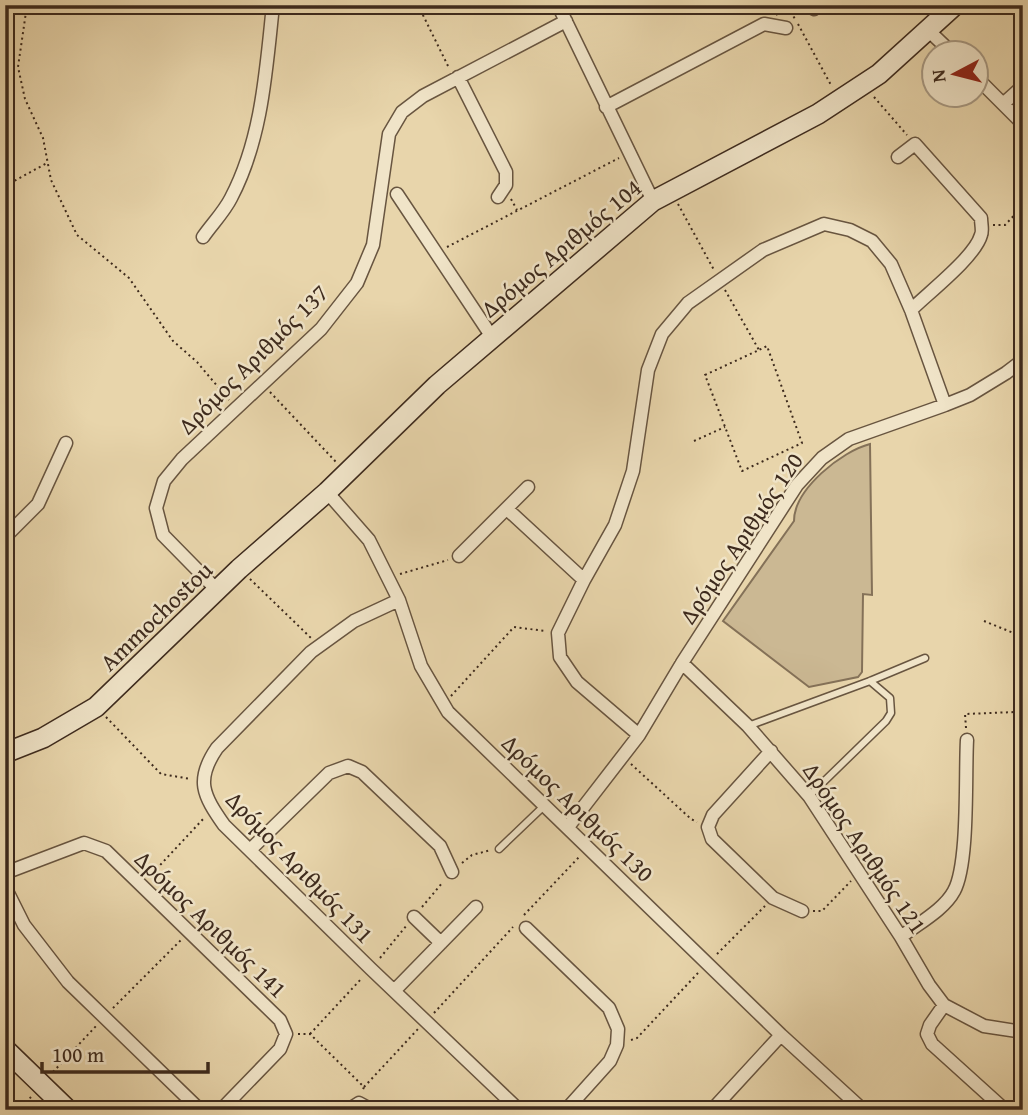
<svg xmlns="http://www.w3.org/2000/svg" width="1028" height="1115" font-family="'Gentium Book Plus',serif">
	<style>
		.green { fill: #cbb893; stroke: #847158; stroke-width: 2 }
		.lines { fill: none; stroke-linecap: round; stroke-linejoin: round }
		.lane-casing { stroke: #685540; stroke-width: 9 }
		.street-casing { stroke: #685540; stroke-width: 15 }
		.secondary-casing { stroke: #3d2a1d; stroke-width: 22 }
		.path { stroke: #3d2a1d; stroke-width: 2; stroke-dasharray: 2 3.5; stroke-linecap: butt }
		.lane { stroke: #f0e4c8; stroke-width: 6 }
		.street { stroke: #f0e4c8; stroke-width: 12 }
		.secondary { stroke: #f0e4c8; stroke-width: 19 }
		.labels { text-anchor: middle; dominant-baseline: central; stroke-width: 5; stroke-linejoin: round; paint-order: stroke }
		.street-label { font-size: 24px; fill: #3d2a1d; stroke: #f0e4c8 }
	</style>
	<rect width="100%" height="100%" fill="#e8d5ab"/>
	<filter id="stains"><feTurbulence type="fractalNoise" baseFrequency=".00286" numOctaves="4"/><feColorMatrix values="0 0 0 0 .2 0 0 0 0 .09 0 0 0 0 .02 0 0 0 .5 -.17"/></filter>
	<radialGradient id="worn" r=".72"><stop offset=".6" stop-color="#630" stop-opacity="0"/><stop offset="1" stop-color="#630" stop-opacity=".3"/></radialGradient>
	<path class="green" d="M870 444 872 595 863 594 862 672 858 677 809 687 723 621 794 521C794 489 842 451 870 444Z"/>
	<g class="lines">
		<defs>
			<path id="lane" d="M748 726 870 681 925 658
				M809 796 886 721 891 713 890 698 870 681
				M499 849 545 805"/>
			<path id="street" d="M558 5 653 201
				M814 9 815 5
				M929 31 951 52
				M458 77 506 172V185L498 197
				M976 77 1023 124
				M1003 104 1023 86
				M606 107 764 24 786 28
				M898 157 915 144 981 218C981 224 983 231 981 235 975 257 928 293 911 310
				M397 194 492 337
				M203 237C212 224 224 212 231 198 262 139 266 71 273 5
				M327 492 369 540 399 600 421 666 448 712 781 1035 863 1110
				M507 509 584 580
				M5 537 38 504 66 443
				M459 556 528 487
				M218 591 163 535 156 508 164 481 182 459 321 329 357 283 373 245 389 134 402 112 423 96 566 21
				M399 600 354 621 311 652 217 748C195 780 203 795 224 825L371 969 519 1110
				M682 663 748 726 809 796 901 937 929 985 944 1005 984 1026 1023 1032
				M639 735 577 682 560 657 558 633 584 580 615 525 633 471 648 370 662 334 688 303 763 250 824 224 850 230 872 241 891 264 911 310 945 405
				M771 751 713 815 708 827 712 839 773 898 802 911
				M568 827 639 735 682 663 797 485 822 458 849 439 945 405 970 395 1006 373 1023 360
				M250 850 329 773 348 766 362 772 440 846 452 872
				M5 873 84 843 106 851 280 1020 286 1034 280 1049 221 1110
				M5 887 24 925 68 982 200 1110
				M414 917 441 943
				M526 928 609 1008 618 1029 617 1045 610 1061 566 1110
				M901 937C917 924 944 910 954 891 969 864 965 775 967 740
				M394 991 476 907
				M944 1005 930 1025 927 1034 932 1044 1005 1110
				M348 1110 359 1103 372 1110
				M712 1110 781 1035"/>
			<path id="secondary" d="M5 753 43 738 96 707 239 569 327 492 437 385 653 201 818 114 879 74 955 5
				M5 1049 68 1110"/>
		</defs>
		<use href="#lane" class="lane-casing"/>
		<use href="#street" class="street-casing"/>
		<use href="#secondary" class="secondary-casing"/>
		<path class="path" d="M27 5 18 67 25 99 43 138 51 180 77 235 129 278 173 341 197 362 229 400
			M418 5 449 68
			M788 7 795 19
			M776 15 790 5
			M798 24 832 87
			M874 97 907 135
			M5 186 47 163
			M511 199 517 210
			M678 204 714 270
			M993 225H1005L1023 206
			M447 247 619 158
			M725 290 759 350 705 375 742 471 802 443 767 346 759 350
			M270 392 336 462
			M694 441 725 427
			M400 574 448 560
			M250 579 311 638
			M984 621 1016 634 1023 640
			M451 696 514 627 545 631
			M106 717 161 774 191 779
			M966 728 965 714 1016 712 1023 701
			M631 764 691 819 697 822
			M462 863 472 855 491 850
			M149 877 205 817
			M422 907 443 882
			M813 911H822L851 881
			M524 915 580 856
			M717 954 765 906
			M380 958 407 925
			M113 1008 181 940
			M434 1013 513 927
			M298 1034H310L364 1087 362 1092
			M310 1034 362 978
			M631 1040 637 1038 698 973
			M53 1072 97 1025
			M364 1087 418 1029
			M18 1110 31 1097"/>
		<use href="#lane" class="lane"/>
		<use href="#street" class="street"/>
		<use href="#secondary" class="secondary"/>
	</g>
	<g class="labels">
		<g class="street-label">
			<text transform="translate(561 248) rotate(-40)">Δρόμος Αριθμός 104</text>
			<text transform="translate(253 359) rotate(-45)">Δρόμος Αριθμός 137</text>
			<text transform="translate(741 538) rotate(-56)">Δρόμος Αριθμός 120</text>
			<text transform="translate(156 616) rotate(-44)">Ammochostou</text>
			<text transform="translate(578 808) rotate(44)">Δρόμος Αριθμός 130</text>
			<text transform="translate(865 848) rotate(56)">Δρόμος Αριθμός 121</text>
			<text transform="translate(300 867) rotate(46)">Δρόμος Αριθμός 131</text>
			<text transform="translate(211 924) rotate(44)">Δρόμος Αριθμός 141</text>
		</g>
	</g>
	<rect width="1028" height="1115" fill="none" stroke="#e8d5ab" stroke-width="28"/>
	<rect x="7" y="7" width="1014" height="1101" fill="none" stroke="#3d2a1d" stroke-width="3.5"/>
	<rect x="14" y="14" width="1000" height="1087" fill="none" stroke="#3d2a1d" stroke-width="2"/>
	<g transform="translate(955 74) rotate(263)"><circle r="33" fill="#f0e4c8" stroke="#a89a84" stroke-width="2"/>
	<path d="M0-5L12 26L0 18L-12 26Z" fill="#8f2418"/>
	<text y="-10" font-size="19" font-weight="bold" text-anchor="middle" fill="#3d2a1d">N</text>
	</g>
	<path d="M42 1062v10h166v-10" fill="none" stroke="#3d2a1d" stroke-width="3.5"/>
	<text x="52" y="1062" font-size="21" fill="#3d2a1d" stroke="#f0e4c8" stroke-width="5" paint-order="stroke">100 m</text>
	<rect width="100%" height="100%" filter="url(#stains)"/>
	<rect width="100%" height="100%" fill="url(#worn)"/>
</svg>
